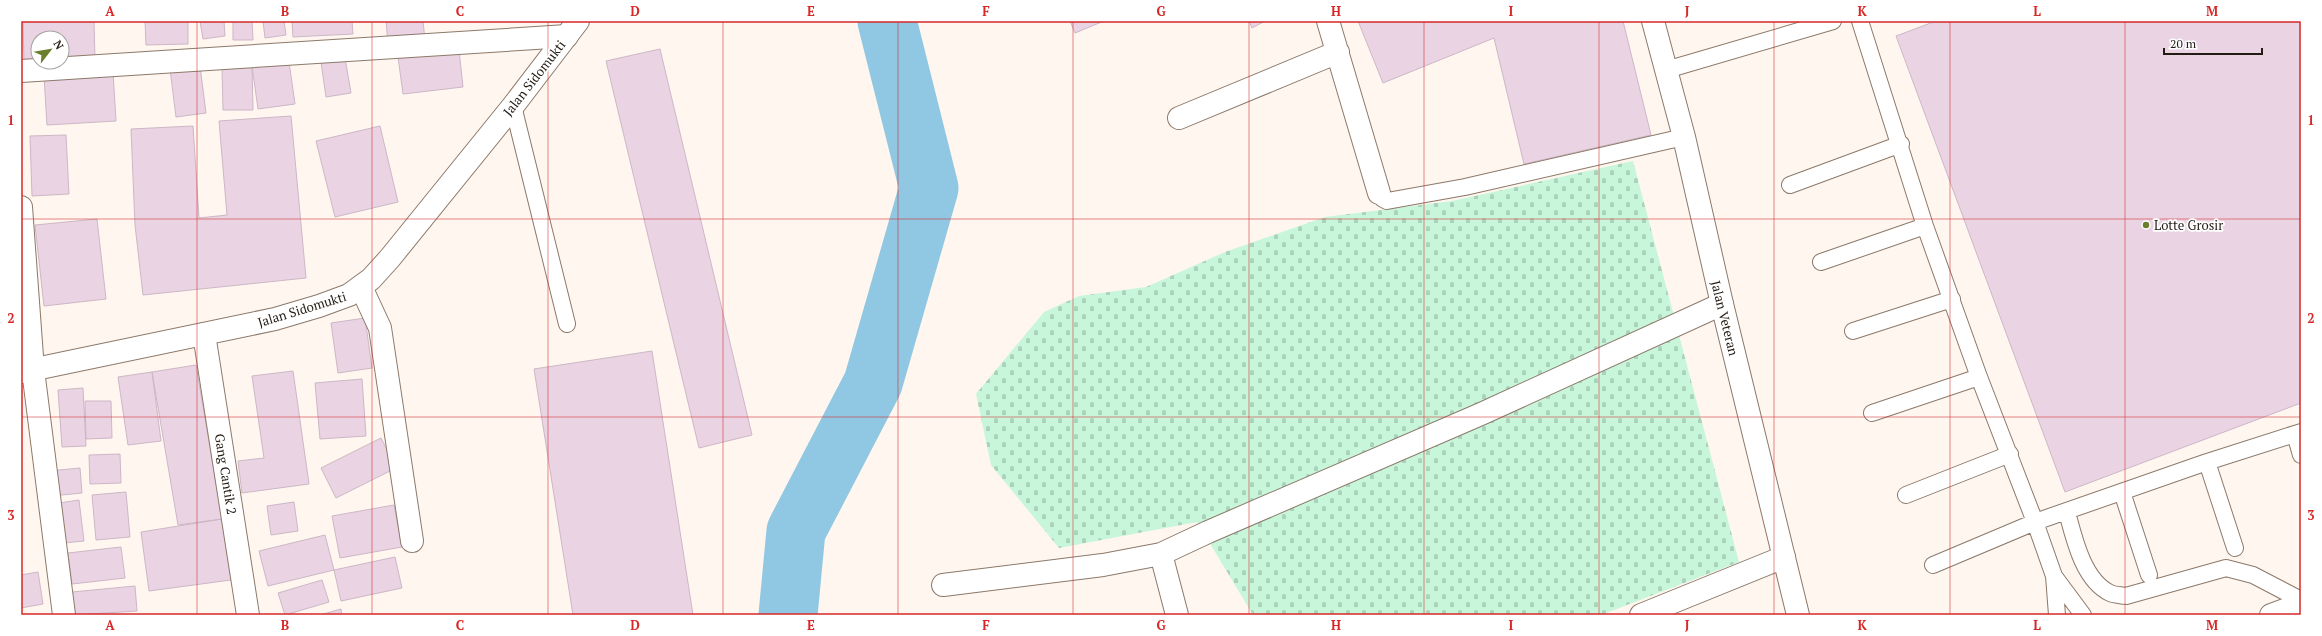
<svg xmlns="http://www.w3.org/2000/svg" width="2322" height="636" font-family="'PT Serif',serif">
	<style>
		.cemetery { fill: url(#cemetery-stones) }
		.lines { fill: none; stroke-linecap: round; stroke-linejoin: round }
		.river { stroke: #90c7e2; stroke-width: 59 }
		.building { fill: #ead3e3; stroke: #cdb7c6 }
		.lane-casing { stroke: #8c796a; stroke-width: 18 }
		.street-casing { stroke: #8c796a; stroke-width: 24 }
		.secondary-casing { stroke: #8c796a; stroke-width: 24 }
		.primary-casing { stroke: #8c796a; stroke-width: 24 }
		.lane { stroke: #fff; stroke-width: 16 }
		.street { stroke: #fff; stroke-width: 22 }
		.secondary { stroke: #fff; stroke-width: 22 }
		.primary { stroke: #fff; stroke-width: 22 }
		.grid { fill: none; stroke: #d62828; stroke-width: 1; stroke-opacity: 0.55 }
		.poi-dot { fill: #6a7e2e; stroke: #fff; stroke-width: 1.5 }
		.labels { text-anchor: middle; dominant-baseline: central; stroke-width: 3.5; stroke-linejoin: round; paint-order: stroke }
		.street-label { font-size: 13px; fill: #231c15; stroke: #fff }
		.poi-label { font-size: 13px; fill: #231c15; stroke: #fff; text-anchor: start }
		.neatline { fill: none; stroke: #d62828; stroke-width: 1.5 }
		.grid-label { font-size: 13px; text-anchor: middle; font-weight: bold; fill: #d62828 }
	</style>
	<defs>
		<pattern id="cemetery-stones" width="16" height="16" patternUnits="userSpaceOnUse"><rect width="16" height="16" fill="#c7f6db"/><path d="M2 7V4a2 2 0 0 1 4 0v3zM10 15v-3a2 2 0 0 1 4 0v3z" fill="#abd2bb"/></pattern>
	</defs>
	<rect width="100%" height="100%" fill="#fef6ef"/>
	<path class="cemetery" d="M1633 161 1739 562 1601 615H1253L1197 522 1059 548 991 465 976 394 1044 312 1079 296 1146 287 1225 252 1325 217 1452 201Z"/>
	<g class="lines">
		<path class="river" d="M788 615 796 531 873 383 929 188 887 21"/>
	</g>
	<path class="building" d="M23 21H94L95 60 62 61V38H38V61L24 62Z
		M145 21H188V44L146 45Z
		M200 21H224L225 36 203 39Z
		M233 21H252L253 40H233Z
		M263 21H284L286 35 265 38Z
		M292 21H352L353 34 293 37Z
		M386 21H423L425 40 388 43Z
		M1070 21H1104L1075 33Z
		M1249 21H1265L1252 28Z
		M1358 21H1623L1651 135 1524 164 1494 38 1383 83Z
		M1936 21H2301V403L2065 492 1896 36Z
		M660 49 752 435 699 448 606 61Z
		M459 50 463 87 403 94 398 57Z
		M345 58 351 93 326 97 321 62Z
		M289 62 295 104 258 109 252 66Z
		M200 66 206 113 176 117 170 69Z
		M222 66H252L253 110H223Z
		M113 72 116 121 47 125 44 76Z
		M291 116 306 278 143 295 135 225 131 129 193 126 199 218 227 215 219 121Z
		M380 126 398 202 335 217 316 141Z
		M66 135 69 194 32 196 30 136Z
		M97 219 106 299 44 306 35 225Z
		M365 318 372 368 338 373 331 323Z
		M652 351 693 615H573L534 369Z
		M196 365 222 519 178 525 152 372Z
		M293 371 309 484 242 493 238 461 264 458 252 376Z
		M152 372 161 441 128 445 118 377Z
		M362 379 366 436 320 439 315 383Z
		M83 388 86 446 62 447 58 390Z
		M85 401H111L112 438 86 439Z
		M381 438 396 468 336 498 321 468Z
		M120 454 121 483 90 484 89 455Z
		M80 468 82 493 52 496 49 471Z
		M126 492 130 537 96 540 92 495Z
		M79 500 84 541 64 543 59 503Z
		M294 502 298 531 271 535 267 506Z
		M394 505 402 547 340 558 332 516Z
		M222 519 231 580 149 591 141 532Z
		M325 535 334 570 268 586 259 551Z
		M121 547 125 578 72 584 68 553Z
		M395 557 402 588 341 601 334 570Z
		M38 572 43 604 21 608V575Z
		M322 580 329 602 285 615 278 593Z
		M135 586 137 611 74 615 72 592Z
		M341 609 342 615H320Z"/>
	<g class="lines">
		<defs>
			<path id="lane" d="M1860 21 1925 226 1979 377 2035 522 1933 565
				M1666 70 1833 21
				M513 106 567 324
				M1790 185 1901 144
				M1379 193 1383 199 1387 201 1465 187 1684 137
				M1821 262 1925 226
				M1853 331 1952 299
				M1872 413 1979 377
				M2295 434 2301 455
				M2207 462 2235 548
				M2122 492 2149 575
				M1906 495 2010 454
				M2067 512C2074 538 2083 580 2110 593 2114 595 2121 595 2126 596L2226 568 2253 575 2301 600
				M2054 576 2083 615
				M2057 615 2054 576 2035 522 2207 462 2301 432"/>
			<path id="street" d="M1328 21 1379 193
				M21 71 567 36
				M1179 118 1338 52
				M21 207 33 370 64 615
				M361 287 380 328 412 541
				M204 334 248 615
				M1161 554 1177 615
				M943 585 1103 565 1161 554 1208 532 1481 414 1722 304
				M1641 615 1784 557"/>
			<path id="secondary" d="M1653 21 1684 137 1722 304 1798 615
				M21 372 275 319 319 306 349 295 371 279 390 258 513 106 578 21"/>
			<path id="primary" d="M2271 615 2301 604"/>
		</defs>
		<use href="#lane" class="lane-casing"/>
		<use href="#street" class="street-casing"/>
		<use href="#secondary" class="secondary-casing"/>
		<use href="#primary" class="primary-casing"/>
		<use href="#lane" class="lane"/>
		<use href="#street" class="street"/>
		<use href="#secondary" class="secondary"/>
		<use href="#primary" class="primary"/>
	</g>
	<path class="grid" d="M197 21V615M372 21V615M548 21V615M723 21V615M898 21V615M1073 21V615M1249 21V615M1424 21V615M1599 21V615M1774 21V615M1950 21V615M2125 21V615M21 219H2301M21 417H2301"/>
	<circle class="poi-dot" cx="2146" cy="225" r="4"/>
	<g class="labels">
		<g class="street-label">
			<text transform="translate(534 78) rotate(-52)">Jalan Sidomukti</text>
			<text transform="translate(302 309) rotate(-17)">Jalan Sidomukti</text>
			<text transform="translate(1725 318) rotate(76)">Jalan Veteran</text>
			<text transform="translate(226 474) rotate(81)">Gang Cantik 2</text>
		</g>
		<g class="poi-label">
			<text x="2154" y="225">Lotte Grosir</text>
		</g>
	</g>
	<rect width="2322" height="636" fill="none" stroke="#ffffff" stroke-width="44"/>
	<g transform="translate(50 50) rotate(59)"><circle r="19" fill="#ffffff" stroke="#a7a4a1"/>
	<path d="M0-3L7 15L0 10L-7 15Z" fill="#6a7e2e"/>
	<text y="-6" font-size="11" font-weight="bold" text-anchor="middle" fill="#231c15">N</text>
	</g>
	<path d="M2164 48v6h98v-6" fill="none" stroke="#231c15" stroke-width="2"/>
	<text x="2170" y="48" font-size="12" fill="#231c15" stroke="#ffffff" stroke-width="3" paint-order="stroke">20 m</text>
	<rect x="22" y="22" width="2278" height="592" class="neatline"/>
	<g class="grid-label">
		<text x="110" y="16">A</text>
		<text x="285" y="16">B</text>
		<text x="460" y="16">C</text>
		<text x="635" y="16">D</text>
		<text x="811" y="16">E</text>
		<text x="986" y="16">F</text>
		<text x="1161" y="16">G</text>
		<text x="1336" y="16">H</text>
		<text x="1511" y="16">I</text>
		<text x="1687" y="16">J</text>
		<text x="1862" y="16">K</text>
		<text x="2037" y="16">L</text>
		<text x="2212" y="16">M</text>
		<text x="11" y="125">1</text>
		<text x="2311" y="125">1</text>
		<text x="11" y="323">2</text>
		<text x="2311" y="323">2</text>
		<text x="11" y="520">3</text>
		<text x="2311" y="520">3</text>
		<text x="110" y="630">A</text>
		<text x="285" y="630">B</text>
		<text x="460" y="630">C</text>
		<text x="635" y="630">D</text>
		<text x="811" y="630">E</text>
		<text x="986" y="630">F</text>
		<text x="1161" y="630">G</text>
		<text x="1336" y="630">H</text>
		<text x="1511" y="630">I</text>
		<text x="1687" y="630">J</text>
		<text x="1862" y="630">K</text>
		<text x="2037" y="630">L</text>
		<text x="2212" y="630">M</text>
	</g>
</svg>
